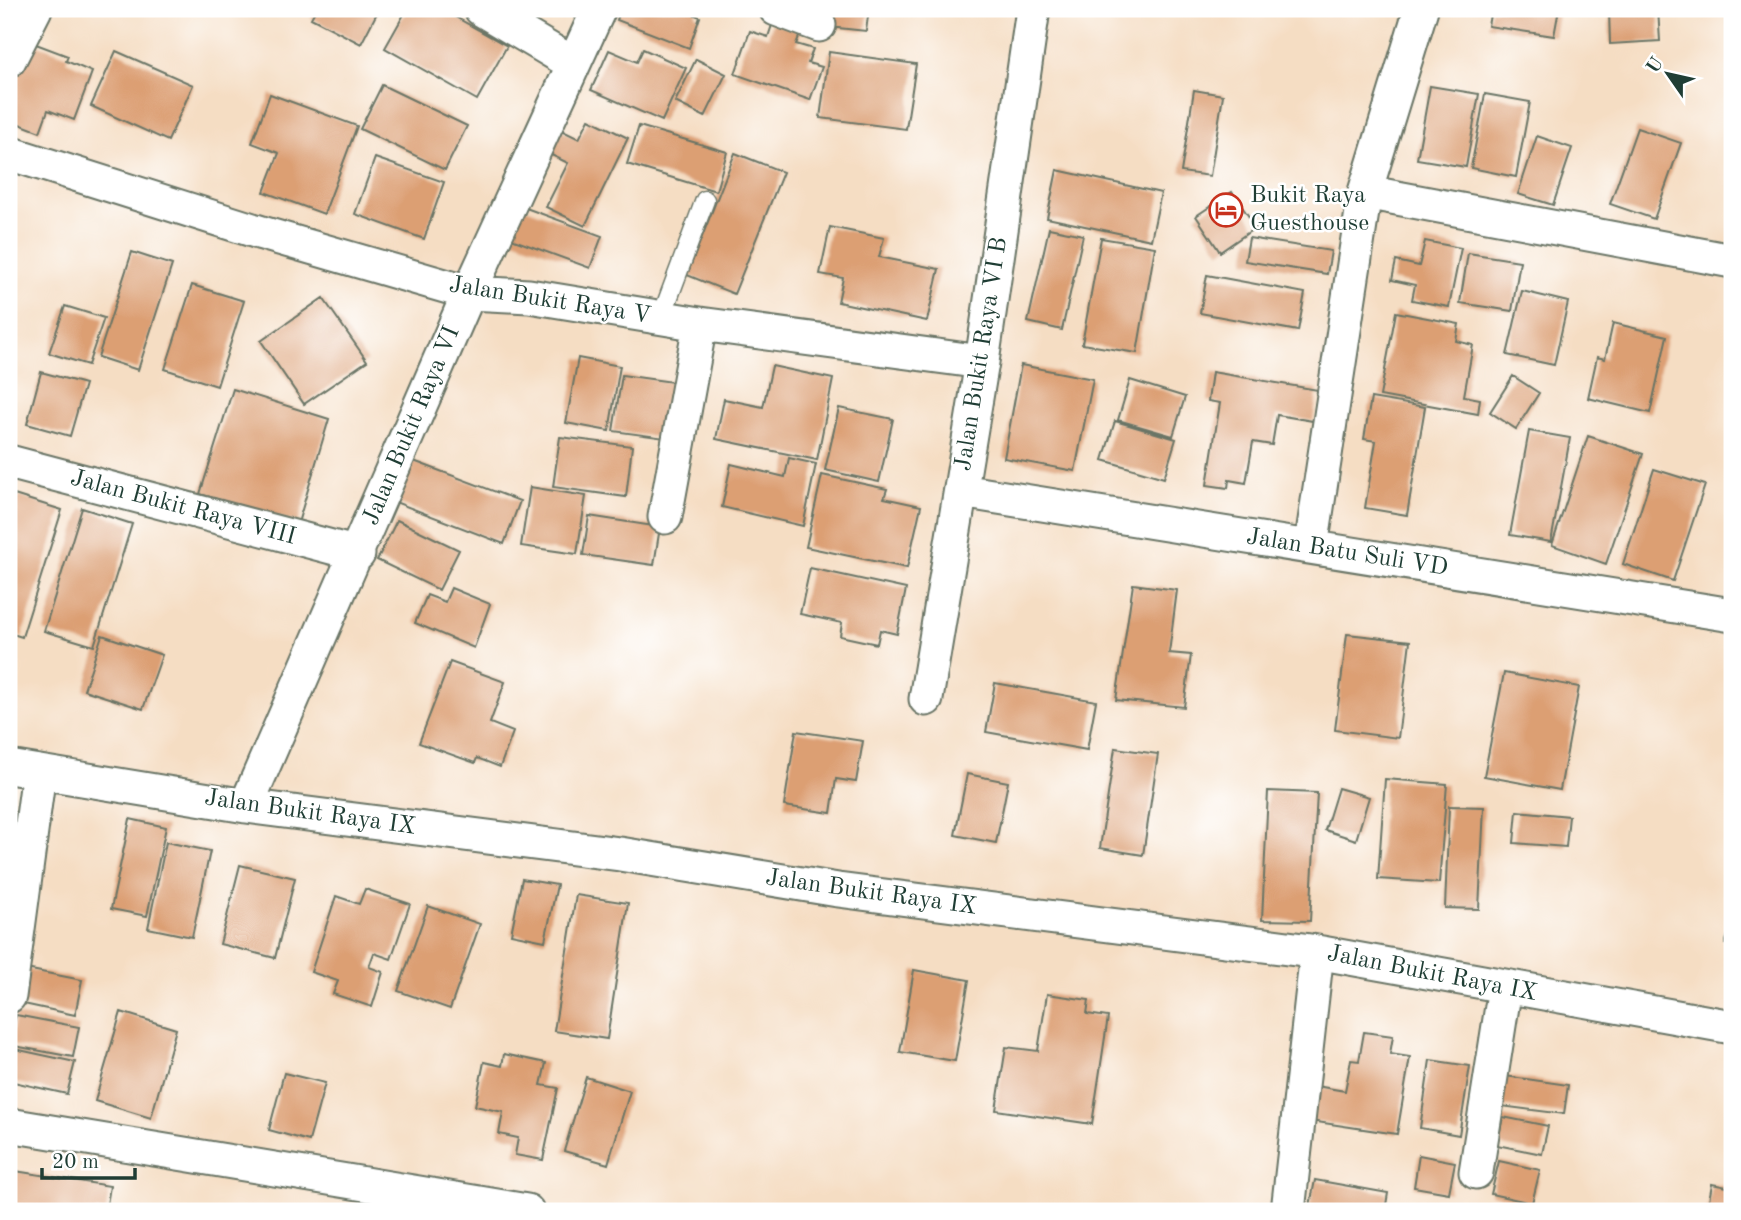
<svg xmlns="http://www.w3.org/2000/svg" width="1741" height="1220" font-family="'Old Standard TT',serif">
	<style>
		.building { fill: #dc9f73 }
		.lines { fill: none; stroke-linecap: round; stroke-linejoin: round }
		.lane-casing { stroke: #6a7566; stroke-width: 21 }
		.street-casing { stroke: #6a7566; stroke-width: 37 }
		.lane { stroke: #fff; stroke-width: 18 }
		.street { stroke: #fff; stroke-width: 33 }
		.labels { text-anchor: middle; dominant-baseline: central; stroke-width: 5; stroke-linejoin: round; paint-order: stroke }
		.poi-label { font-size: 24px; fill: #1f3d34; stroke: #fff; text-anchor: start }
		.street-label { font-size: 24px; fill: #1f3d34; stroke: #fff }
	</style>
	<rect width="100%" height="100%" fill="#fff"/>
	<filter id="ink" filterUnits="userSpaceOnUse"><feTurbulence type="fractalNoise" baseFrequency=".0143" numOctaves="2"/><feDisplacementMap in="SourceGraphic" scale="14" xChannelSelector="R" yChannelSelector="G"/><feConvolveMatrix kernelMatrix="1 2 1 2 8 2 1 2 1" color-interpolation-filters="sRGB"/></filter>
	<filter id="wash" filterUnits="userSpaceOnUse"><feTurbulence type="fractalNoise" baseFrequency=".00686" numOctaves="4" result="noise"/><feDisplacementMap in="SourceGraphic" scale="28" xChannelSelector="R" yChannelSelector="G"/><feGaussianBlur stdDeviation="1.57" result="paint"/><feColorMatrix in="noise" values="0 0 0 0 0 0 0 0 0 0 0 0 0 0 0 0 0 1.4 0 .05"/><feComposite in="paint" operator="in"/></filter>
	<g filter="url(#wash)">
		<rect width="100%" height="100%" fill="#f5ddc3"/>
		<g id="blocks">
			<path class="building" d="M316 9H379L361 44 311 18Z
				M407 9H441L507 46 477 100 385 48Z
				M621 9H697L695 15 700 17 689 48 617 20Z
				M832 9H869L866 31 829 27Z
				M1491 9H1559L1554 36 1488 26Z
				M1609 9H1658L1660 41 1610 44Z
				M773 22 801 32 796 44 813 49 808 63 822 67 810 100 735 74 750 31 768 37Z
				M28 41 68 56 66 61 92 72 74 120 48 110 40 132 9 120V92Z
				M643 49 686 68 662 121 591 90 609 50 637 62Z
				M116 51 193 85 168 141 91 106Z
				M829 52 916 64 906 129 820 118Z
				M696 59 726 74 705 117 675 102Z
				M382 85 467 126 445 170 360 129Z
				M1430 86 1479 94 1466 167 1417 159Z
				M1194 90 1223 95 1210 176 1181 172Z
				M270 94 357 126 324 214 264 192 279 153 252 143Z
				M1485 94 1530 102 1516 177 1471 168Z
				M589 119 628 138 585 226 546 207 568 163 539 149 551 125 579 139Z
				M639 126 727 152 716 191 627 164Z
				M1637 128 1681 143 1654 219 1610 204Z
				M1537 136 1572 148 1553 205 1518 194Z
				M735 153 783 172 734 294 687 275Z
				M375 158 444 182 424 239 355 214Z
				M1057 170 1161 193 1151 240 1047 218Z
				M1232 192 1256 227 1220 252 1196 216Z
				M515 204 602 236 590 268 503 236Z
				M830 227 884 238 879 257 939 269 927 321 838 302 843 278 820 274Z
				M1049 228 1083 235 1062 330 1028 322Z
				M1101 238 1155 247 1137 353 1082 344Z
				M1249 238 1331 251 1327 274 1245 261Z
				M1425 241 1461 248 1449 307 1412 300 1415 285 1392 280 1396 261 1419 266Z
				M132 252 172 265 138 370 98 357Z
				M1468 253 1520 261 1512 311 1460 303Z
				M1207 275 1305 293 1298 331 1200 313Z
				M192 285 244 301 217 386 165 369Z
				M1522 291 1568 302 1554 365 1507 355Z
				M323 298 367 361 304 404 261 341Z
				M65 306 104 318 88 365 49 353Z
				M1396 312 1459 324 1456 341 1473 345 1464 396 1480 399 1478 414 1380 396Z
				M1613 323 1667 336 1650 413 1588 398 1597 357 1605 359Z
				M578 358 620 366 609 431 566 423Z
				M1021 365 1093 379 1075 471 1004 458Z
				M772 366 833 379 817 460 716 439 724 399 763 407Z
				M41 372 85 384 70 436 27 424Z
				M1212 372 1318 390 1313 421 1277 415 1272 445 1253 442 1246 483 1229 480 1228 488 1207 485 1220 403 1208 401Z
				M622 375 673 382 665 438 613 431Z
				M1513 376 1539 393 1516 429 1490 412Z
				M1130 380 1185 397 1173 436 1118 420Z
				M233 389 329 419 298 523 200 494Z
				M1371 398 1425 407 1407 515 1365 508 1376 441 1364 439Z
				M839 408 893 419 879 482 825 470Z
				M1115 421 1176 439 1164 478 1103 460Z
				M1529 431 1570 438 1551 542 1510 535Z
				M1588 436 1643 454 1606 564 1552 545Z
				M560 437 632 446 626 497 553 487Z
				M789 458 816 464 803 526 722 507 731 464 785 477Z
				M411 460 520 501 504 544 395 502Z
				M1654 469 1705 485 1673 581 1623 564Z
				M822 475 887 489 884 498 921 506 907 568 806 547Z
				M530 487 586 496 577 554 521 546Z
				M11 494 62 510 22 637 9 633Z
				M82 508 132 524 94 646 44 631Z
				M589 516 660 527 654 565 583 555Z
				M397 520 459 550 439 590 377 560Z
				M810 568 906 589 897 634 880 630 877 644 840 636 842 623 800 614Z
				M1133 584 1177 590 1169 653 1191 655 1184 707 1116 700Z
				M451 588 490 604 474 648 415 623 427 595 445 602Z
				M1347 634 1410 641 1398 738 1335 730Z
				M102 635 162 655 143 709 84 690Z
				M450 662 505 682 490 723 513 732 500 767 477 758 475 763 419 743Z
				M1504 673 1579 687 1560 790 1484 776Z
				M995 683 1096 701 1087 750 986 732Z
				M796 731 863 741 856 782 836 779 831 813 784 806Z
				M1115 748 1158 754 1143 855 1100 848Z
				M967 774 1008 782 996 843 955 835Z
				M1385 779 1447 784 1439 883 1378 879Z
				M1338 788 1369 797 1356 840 1325 830Z
				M1268 791 1317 793 1310 921 1262 920Z
				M1449 806 1484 807 1479 909 1445 908Z
				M1517 811 1569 816 1566 847 1514 843Z
				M130 819 166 827 147 916 111 909Z
				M166 842 210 851 192 937 148 928Z
				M240 865 295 878 275 958 220 944Z
				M522 879 557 885 545 941 511 934Z
				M365 889 410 904 391 959 374 953 369 967 383 972 372 1007 333 994 338 981 311 972 336 896 359 904Z
				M576 895 628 903 607 1039 554 1031Z
				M428 906 480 924 450 1009 398 991Z
				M1732 923V947L1725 944Z
				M26 969 82 980 75 1015 19 1003Z
				M914 970 969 980 955 1061 900 1052Z
				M1047 994 1089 1000 1087 1014 1108 1017 1092 1124 996 1110 1006 1047 1038 1051Z
				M121 1012 176 1029 151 1118 95 1101Z
				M16 1015 79 1027 73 1057 9 1045Z
				M1364 1032 1393 1036 1390 1054 1410 1057 1397 1134 1310 1121 1316 1086 1345 1091 1351 1060 1359 1061Z
				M10 1048 75 1062 67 1094 9 1081Z
				M504 1054 546 1063 541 1085 558 1088 543 1160 515 1155 518 1138 499 1134 503 1112 475 1106 484 1062 502 1066Z
				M1430 1060 1470 1066 1459 1135 1420 1128Z
				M284 1073 325 1083 309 1141 269 1130Z
				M1505 1076 1568 1085 1564 1114 1501 1106Z
				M586 1077 630 1091 608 1164 564 1151Z
				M1503 1117 1548 1126 1542 1154 1497 1145Z
				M1419 1155 1455 1162 1449 1193 1414 1187Z
				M1499 1161 1540 1170 1532 1203 1491 1194Z
				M9 1170 110 1186 106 1211H9Z
				M1315 1180 1388 1193 1385 1211H1309Z
				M1712 1184 1732 1188V1211H1707Z"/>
		</g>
	</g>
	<g filter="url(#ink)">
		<use href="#blocks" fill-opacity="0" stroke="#6a7566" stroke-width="2"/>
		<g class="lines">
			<defs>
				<path id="lane" d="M661 318 705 200"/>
				<path id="street" d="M481 9 572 63
					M776 9 819 25
					M9 60 35 9
					M9 153 262 233 469 293 529 296 700 324 982 362
					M1365 192 1732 261
					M9 462 358 554
					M961 491 1732 615
					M665 517 700 324
					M1311 547 1365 192 1421 9
					M926 699 982 362 1033 9
					M9 767 246 806 620 854 838 890 1311 951 1732 1027
					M246 806 469 293 599 9
					M9 996 39 772
					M9 1125 527 1211
					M1476 1172 1505 987
					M1288 1211 1317 952"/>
			</defs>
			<use href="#lane" class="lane-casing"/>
			<use href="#street" class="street-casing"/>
			<use href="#lane" class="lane"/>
			<use href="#street" class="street"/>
		</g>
	</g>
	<defs>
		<symbol id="hotel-ring" viewBox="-11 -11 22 22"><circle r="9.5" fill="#fff" stroke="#c8321e" stroke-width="1.5"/><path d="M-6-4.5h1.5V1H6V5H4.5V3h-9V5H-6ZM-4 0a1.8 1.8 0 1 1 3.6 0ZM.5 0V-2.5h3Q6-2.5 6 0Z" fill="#c8321e"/></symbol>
	</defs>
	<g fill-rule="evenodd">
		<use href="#hotel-ring" x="1207" y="191" width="38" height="38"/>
	</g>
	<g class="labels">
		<g class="poi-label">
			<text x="1250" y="196">Bukit Raya<tspan x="1250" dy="28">Guesthouse</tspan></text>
		</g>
		<g class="street-label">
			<text transform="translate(550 301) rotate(9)">Jalan Bukit Raya V</text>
			<text transform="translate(982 354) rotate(-81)">Jalan Bukit Raya VI B</text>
			<text transform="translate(412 426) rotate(-67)">Jalan Bukit Raya VI</text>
			<text transform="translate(183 508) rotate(15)">Jalan Bukit Raya VIII</text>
			<text transform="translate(1347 553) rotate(9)">Jalan Batu Suli VD</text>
			<text transform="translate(310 813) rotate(8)">Jalan Bukit Raya IX</text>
			<text transform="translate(871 893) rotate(8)">Jalan Bukit Raya IX</text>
			<text transform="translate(1432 974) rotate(11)">Jalan Bukit Raya IX</text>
		</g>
	</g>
	<rect width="1741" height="1220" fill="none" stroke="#fff" stroke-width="35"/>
	<g transform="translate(1668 74) rotate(304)" stroke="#ffffff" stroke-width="5" paint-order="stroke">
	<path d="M0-5L12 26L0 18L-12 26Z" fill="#1f3d34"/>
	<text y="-10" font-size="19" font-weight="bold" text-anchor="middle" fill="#1f3d34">U</text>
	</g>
	<path d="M42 1168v10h93v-10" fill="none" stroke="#1f3d34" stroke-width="3.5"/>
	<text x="52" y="1168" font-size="21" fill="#1f3d34" stroke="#ffffff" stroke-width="5" paint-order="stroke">20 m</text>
</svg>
